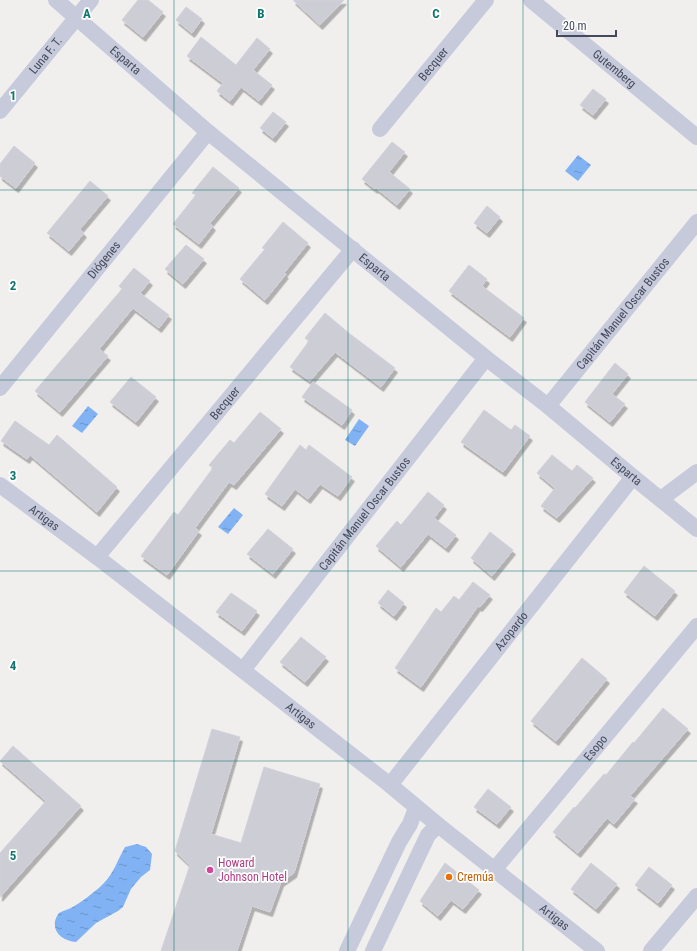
<svg xmlns="http://www.w3.org/2000/svg" width="697" height="951" font-family="'Roboto Condensed',sans-serif">
	<style>
		.water { fill: url(#water-ripples) }
		.building { fill: #cdcdd6; stroke: #d2d1da; filter: url(#shadow) }
		.lines { fill: none; stroke-linecap: round; stroke-linejoin: round }
		.street { stroke: #c6cada; stroke-width: 16 }
		.grid { fill: none; stroke: #0f766e; stroke-width: 1; stroke-opacity: 0.55 }
		.hotel-dot { fill: #d1479c; stroke: #fff; stroke-width: 1.5 }
		.food-dot { fill: #e8710a; stroke: #fff; stroke-width: 1.5 }
		.labels { text-anchor: middle; dominant-baseline: central; stroke-width: 3.5; stroke-linejoin: round; paint-order: stroke }
		.street-label { font-size: 12px; fill: #44495d; stroke: #fff }
		.hotel-label { font-size: 12px; fill: #b23c85; stroke: #fff; text-anchor: start }
		.food-label { font-size: 12px; fill: #c56008; stroke: #fff; text-anchor: start }
		.grid-label { font-size: 13px; text-anchor: middle; font-weight: bold; fill: #0f766e; stroke: #fff; stroke-width: 3.5; stroke-linejoin: round; paint-order: stroke }
	</style>
	<defs>
		<pattern id="water-ripples" width="26" height="14" patternUnits="userSpaceOnUse"><rect width="26" height="14" fill="#81b3f4"/><path d="M2 4q2-2 4 0t4 0M15 11q2-2 4 0t4 0" fill="none" stroke="#6b94c9"/></pattern>
		<filter id="shadow"><feDropShadow dx="2.5" dy="4.5" stdDeviation="0" flood-color="#0004"/></filter>
	</defs>
	<rect width="100%" height="100%" fill="#f1efee"/>
	<path class="water" d="M578 155 591 165 578 181 565 171Z
		M88 406 98 414 82 433 72 426Z
		M359 419 369 426 355 446 345 440Z
		M234 508 243 515 228 534 218 527Z
		M137 844 146 847 152 854 150 870 141 877 131 889 123 907 118 911 96 923 76 942C64 941 53 934 55 921 56 918 57 915 59 913 62 911 67 910 71 908 79 904 96 891 103 884 113 875 118 859 125 847Z"/>
	<path class="building" d="M138 0H148L163 12 143 37 122 20Z
		M293 0H344L320 25Z
		M186 7 202 19 192 33 176 20Z
		M201 37 236 65 257 38 270 49 253 70 272 85 259 101 241 87 230 101 217 91 223 83 187 56Z
		M593 89 606 99 593 115 580 105Z
		M273 112 286 122 273 138 260 128Z
		M392 142 405 152 389 172 410 189 397 205 376 188 375 189 362 179Z
		M14 146 35 163 16 188 0 176V164Z
		M213 167 239 188 210 223 213 226 199 244 173 224 196 195 192 193Z
		M90 181 108 196 80 229 84 233 69 251 47 233Z
		M487 206 500 217 487 233 474 223Z
		M283 222 308 243 284 273 286 274 265 300 240 279 265 249 262 248Z
		M186 245 204 259 183 284 165 269Z
		M469 265 487 279 482 286 524 318 510 337 449 291Z
		M134 268 150 281 140 293 169 315 159 328 133 308 99 349 108 356 60 412 35 391 122 289 119 286Z
		M325 313 350 334 395 368 381 387 335 352 310 381 290 367 309 341 305 338Z
		M615 363 628 374 612 394 625 404 610 422 585 402Z
		M131 377 156 397 136 422 110 402Z
		M313 382 352 410 342 425 302 397Z
		M484 410 511 430 515 425 530 436 503 472 461 442Z
		M260 412 281 429 234 485 229 482 195 528 199 531 167 575 141 556 174 512 178 515 213 468 209 465 230 440 234 443Z
		M15 421 49 445 57 435 117 487 97 512 30 455 27 459 1 441Z
		M300 445 306 450 309 445 352 477 338 496 320 484 308 499 295 489 282 506 265 494Z
		M552 455 572 471 577 465 593 478 557 518 541 506 555 488 537 473Z
		M428 492 444 505 434 518 456 535 446 548 428 534 401 567 376 546 397 521 401 525Z
		M268 529 293 549 273 574 247 554Z
		M490 532 513 550 492 576 471 558Z
		M644 566 675 591 655 616 624 592Z
		M473 582 490 595 480 607 478 606 421 687 395 668 436 608 441 612 454 596 459 600Z
		M388 590 404 603 394 616 378 603Z
		M231 593 257 611 242 631 216 612Z
		M301 637 326 657 305 682 280 662Z
		M582 658 607 679 556 741 531 721Z
		M663 708 688 729 630 796 635 799 614 824 607 818 578 853 553 832 574 807 575 808 604 774 606 775 633 742 634 743Z
		M212 729 240 737 211 834 241 843 264 767 320 784 294 873 281 882 270 912 252 906 237 951H161L190 865 175 851Z
		M13 746 81 806 0 897V853L46 801 0 761Z
		M488 789 511 807 497 824 474 807Z
		M445 863 479 890 463 909 451 900 438 916 420 901Z
		M591 863 617 884 596 909 571 889Z
		M649 867 672 885 658 903 635 885Z"/>
	<g class="lines">
		<g class="street">
			<path id="s1" d="M56 0 208 132 486 358 548 406 633 477 697 529"/>
			<path id="s2" d="M531 0 697 137"/>
			<path id="s3" d="M0 111 91 0"/>
			<path id="s4" d="M380 129 486 0"/>
			<path id="s5" d="M0 388 208 132"/>
			<path id="s6" d="M548 406 697 222"/>
			<path id="s7" d="M0 485 97 557 390 785 438 825 597 951"/>
			<path d="M661 499 697 472"/>
			<path id="s8" d="M97 557 353 249"/>
			<path id="s9" d="M243 670 486 358"/>
			<path id="s10" d="M390 785 633 477"/>
			<path id="s11" d="M494 870 697 626"/>
			<path d="M347 951 399 842 410 824 416 808"/>
			<path d="M373 951 428 835 438 825"/>
			<path d="M651 951 697 896"/>
		</g>
	</g>
	<path class="grid" d="M174 0V951M348 0V951M523 0V951M0 190H697M0 380H697M0 571H697M0 761H697"/>
	<circle class="hotel-dot" cx="210" cy="870" r="4"/>
	<circle class="food-dot" cx="449" cy="877" r="4"/>
	<g class="labels">
		<g class="street-label">
			<text stroke="none"><textPath href="#s3" startOffset="72">Luna F. T.</textPath></text>
			<text stroke="none"><textPath href="#s1" startOffset="92">Esparta</textPath></text>
			<text stroke="none"><textPath href="#s4" startOffset="84">Becquer</textPath></text>
			<text stroke="none"><textPath href="#s2" startOffset="108">Gutemberg</textPath></text>
			<text stroke="none"><textPath href="#s5" startOffset="165">Diógenes</textPath></text>
			<text stroke="none"><textPath href="#s1" startOffset="416">Esparta</textPath></text>
			<text stroke="none"><textPath href="#s6" startOffset="119">Capitán Manuel Oscar Bustos</textPath></text>
			<text stroke="none"><textPath href="#s8" startOffset="200">Becquer</textPath></text>
			<text stroke="none"><textPath href="#s1" startOffset="740">Esparta</textPath></text>
			<text stroke="none"><textPath href="#s9" startOffset="198">Capitán Manuel Oscar Bustos</textPath></text>
			<text stroke="none"><textPath href="#s7" startOffset="55">Artigas</textPath></text>
			<text stroke="none"><textPath href="#s10" startOffset="196">Azopardo</textPath></text>
			<text stroke="none"><textPath href="#s7" startOffset="379">Artigas</textPath></text>
			<text stroke="none"><textPath href="#s11" startOffset="159">Esopo</textPath></text>
			<text stroke="none"><textPath href="#s7" startOffset="703">Artigas</textPath></text>
		</g>
		<g class="hotel-label">
			<text x="218" y="863">Howard<tspan x="218" dy="14">Johnson Hotel</tspan></text>
		</g>
		<g class="food-label">
			<text x="457" y="877">Cremúa</text>
		</g>
	</g>
	<g class="grid-label">
		<text x="87" y="18">A</text>
		<text x="261" y="18">B</text>
		<text x="436" y="18">C</text>
		<text x="13" y="100">1</text>
		<text x="13" y="290">2</text>
		<text x="13" y="480">3</text>
		<text x="13" y="670">4</text>
		<text x="13" y="860">5</text>
	</g>
	<path d="M557 30v6h59v-6" fill="none" stroke="#44495d" stroke-width="2"/>
	<text x="563" y="30" font-size="12" fill="#44495d" stroke="#ffffff" stroke-width="3" paint-order="stroke">20 m</text>
</svg>
